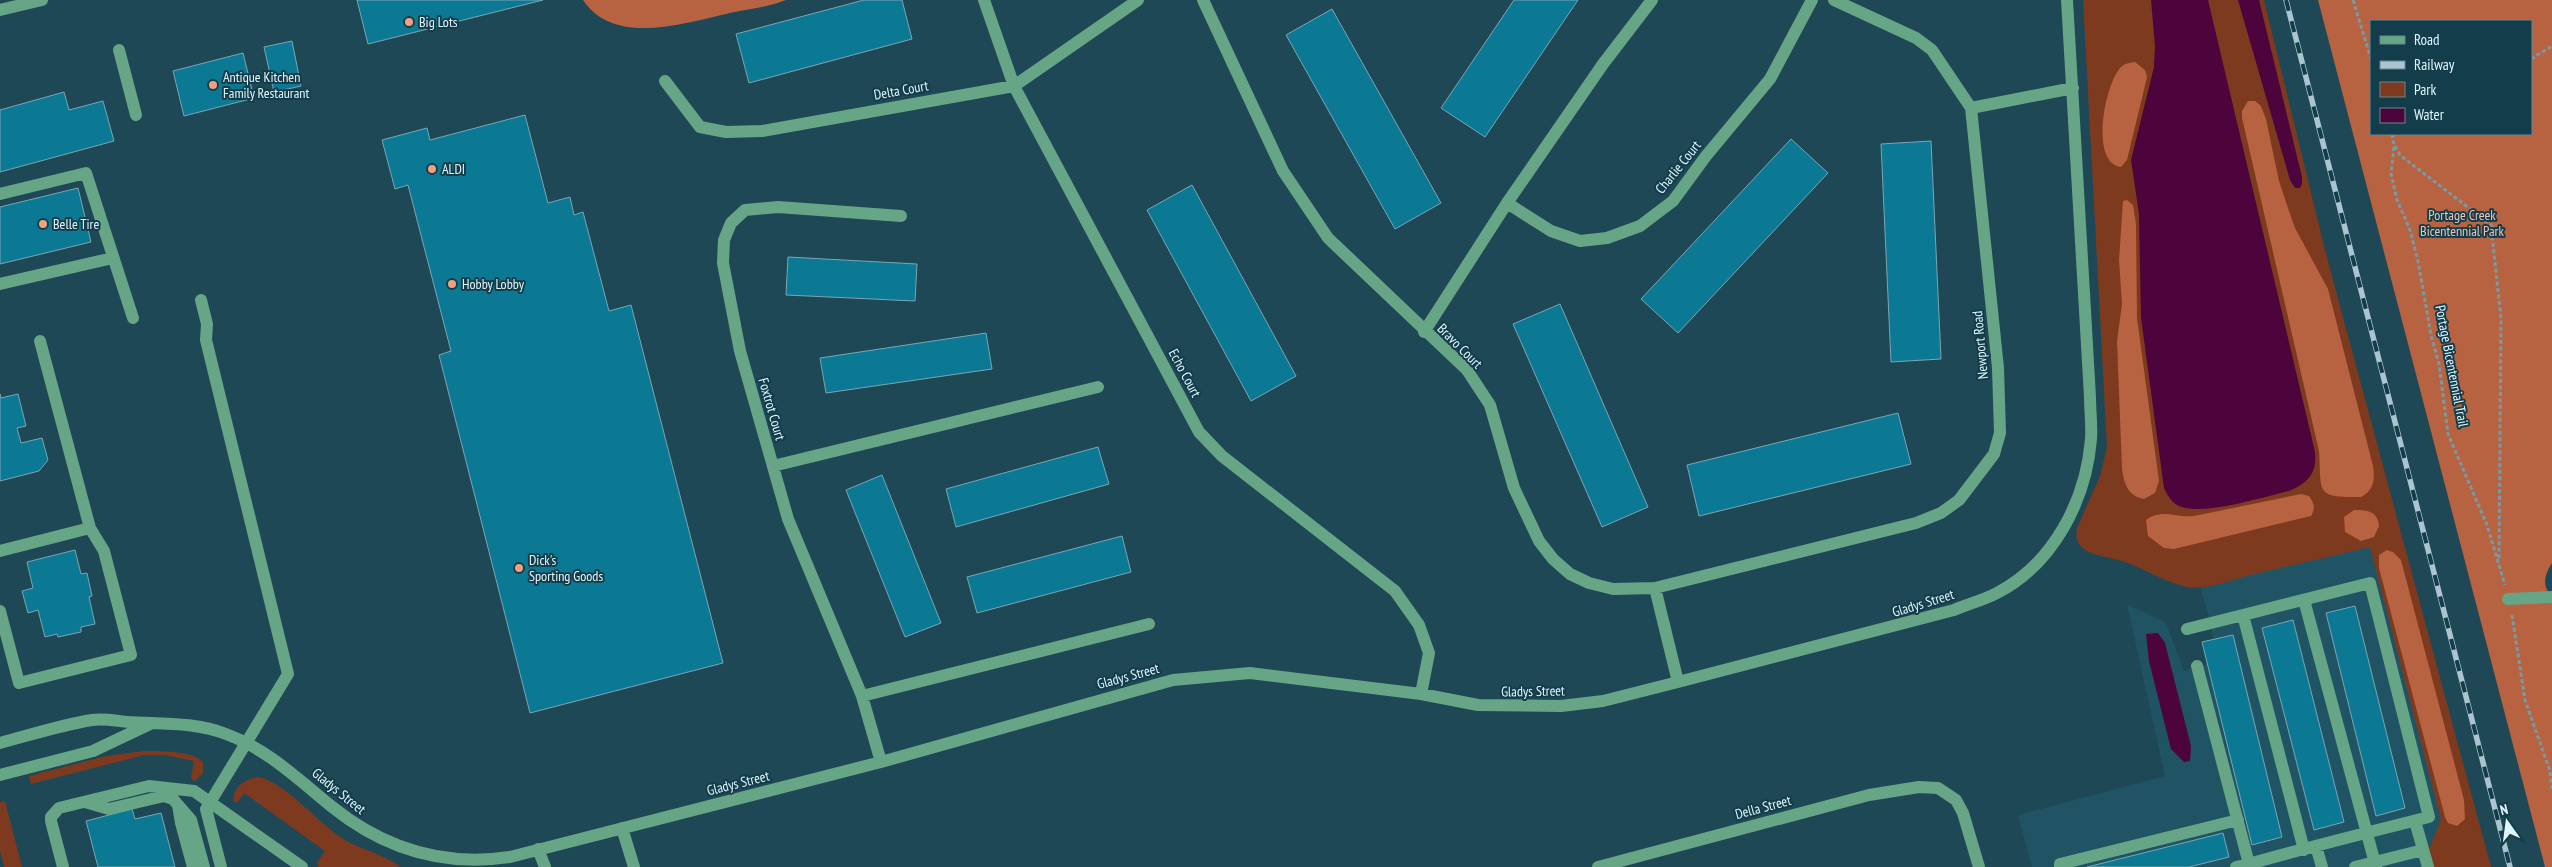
<svg xmlns="http://www.w3.org/2000/svg" width="2552" height="867" font-family="'PT Sans Narrow',sans-serif">
	<style>
		.built { fill: #205464 }
		.green { fill: #7d3a1f }
		.forest { fill: #b76241; fill-rule: evenodd }
		.water { fill: #4d033b }
		.building { fill: #0c7994; stroke: #7ba6b5 }
		.lines { fill: none; stroke-linecap: round; stroke-linejoin: round }
		.path { stroke: #799aa4; stroke-width: 3; stroke-dasharray: 4 2.5; stroke-linecap: butt }
		.minor { stroke: #66a585; stroke-width: 12 }
		.rail-casing { stroke: #aac5cf; stroke-width: 5.5 }
		.rail { stroke: #133d4a; stroke-width: 4; stroke-dasharray: 11; stroke-linecap: butt }
		.poi-dot { fill: #f2a081; stroke: #133d4a; stroke-width: 2 }
		.labels { text-anchor: middle; dominant-baseline: central; stroke-width: 4; stroke-linejoin: round; paint-order: stroke }
		.poi-label { font-size: 14px; fill: #e1f7ff; stroke: #133d4a; text-anchor: start }
		.street-label { font-size: 14px; fill: #e1f7ff; stroke: #133d4a }
		.park-label { font-size: 14px; fill: #f3c4b2; stroke: #133d4a }
	</style>
	<rect width="100%" height="100%" fill="#1e4855"/>
	<path class="built" d="M2369 536 2457 867H2032L2018 815 2165 776 2127 604 2166 623 2184 671 2207 664 2202 642 2214 639 2198 577Z"/>
	<path class="green" d="M2083 0H2264L2326 254 2491 867H2434L2429 849 2441 820 2370 547C2329 557 2288 566 2247 576 2229 581 2205 590 2187 587 2162 582 2141 565 2115 559 2098 555 2072 553 2077 528L2100 476 2107 447Z
		M143 751C158 751 192 750 203 762V773L194 782 191 777 194 761 164 755H145L31 784 29 776 106 756Z
		M258 777C286 782 318 824 345 840 360 849 388 856 400 867H318L317 863 325 851 244 793 238 802H234C231 787 246 779 258 777Z
		M5 801 22 867H4L0 851V802Z"/>
	<path class="forest" d="M583 0H786C769 7 748 9 730 13 685 23 614 47 583 0Z
		M2318 0H2552V563C2545 574 2541 586 2552 596V867H2545ZM2371 21H2531V134H2371Z
		M2135 62 2145 70 2147 77 2127 160 2121 167C2089 163 2105 83 2121 67 2125 63 2130 63 2135 62Z
		M2248 101H2255L2261 106 2266 119 2279 181 2288 208 2295 228 2328 289 2373 466C2375 480 2374 490 2361 497 2313 498 2322 491 2319 451L2242 118V111Z
		M2127 200 2133 205 2136 224 2137 318 2159 481 2155 493 2144 499C2128 496 2124 484 2122 469L2117 341 2122 304 2119 260 2123 201Z
		M2301 494 2309 496C2314 503 2316 508 2311 516L2174 549 2164 548 2148 536 2146 520C2162 508 2176 518 2194 516Z
		M2354 510C2367 510 2378 511 2379 526L2374 537 2361 541 2345 532 2344 517Z
		M2387 550 2393 552 2401 560 2464 800 2465 819 2457 826 2448 823 2445 817 2379 568V555Z"/>
	<path class="water" d="M2151 0H2208L2315 452C2317 473 2309 482 2289 491 2263 497 2206 515 2182 507 2172 504 2168 496 2164 488L2141 318 2139 214 2131 160 2154 67 2155 46Z
		M2238 0H2259L2302 177V184L2300 188H2295L2290 180Z
		M2158 633 2165 643 2191 746 2190 761 2184 762 2171 749 2149 661 2146 634Z"/>
	<path class="building" d="M357 0H543L368 44Z
		M864 0H902L912 39 749 83 736 34Z
		M1514 0H1578L1485 137 1441 108Z
		M1332 9 1441 203 1395 229 1286 35Z
		M292 41 301 86 274 92 264 47Z
		M243 53 254 98 184 116 173 71Z
		M64 92 69 110 103 101 114 141 0 172V110Z
		M525 115 548 203 570 197 574 215 583 212 609 311 631 305 723 663 530 713 439 355 451 351 408 185 395 189 382 140 427 128 430 140Z
		M1791 139 1828 173 1678 333 1641 299Z
		M1931 141 1941 359 1891 362 1881 144Z
		M1192 185 1296 376 1251 401 1147 210Z
		M78 188 91 242 0 264V207Z
		M788 257 917 264 915 301 786 295Z
		M1560 304 1648 507 1602 527 1513 324Z
		M986 333 992 369 826 393 820 358Z
		M0 394 1 398 18 394 26 426 17 428 21 443 42 438 48 460 39 471 0 481Z
		M1898 413 1911 464 1699 516 1687 465Z
		M1098 447 1109 484 956 527 946 489Z
		M882 475 941 623 905 637 846 490Z
		M1122 536 1131 572 977 613 967 577Z
		M75 550 81 574 87 573 92 596 89 597 95 624 81 627V632L58 637 57 634 45 637 38 610 28 613 22 591 33 588 27 562Z
		M2355 606 2405 808 2376 816 2326 613Z
		M2293 620 2344 822 2314 830 2262 628Z
		M2233 635 2282 837 2252 845 2202 642Z
		M132 809 135 819 161 813 175 867H98L86 821Z
		M2223 833 2229 857 2189 867H2087Z"/>
	<g class="lines">
		<path class="path" d="M2353 0 2371 59
			M2531 59 2552 46
			M2392 134 2394 146 2391 174 2397 200 2410 230 2418 261 2431 335 2439 364 2448 434 2487 525 2505 585
			M2395 146 2400 155 2491 225 2501 319 2499 560
			M2512 615 2525 700 2550 771 2552 789"/>
		<path class="minor" d="M984 0 1014 86 1199 432 1222 456 1395 591 1419 625 1429 653 1421 694
			M1203 0 1283 171 1328 238 1467 370 1490 405 1514 488 1539 541 1553 559 1570 574 1589 583 1613 589 1655 588 1916 523 1941 513 1959 500 1994 454 2000 433 1998 368 1971 108 1932 50 1916 38 1834 0
			M0 10 42 0
			M119 50 136 115
			M665 81 700 127 726 132 762 131 1014 86 1138 0
			M1971 108 2073 88
			M0 194 86 173 133 318
			M1507 203 1551 231 1580 241 1607 238 1640 226 1673 201 1706 156 1770 79 1812 0
			M0 284 113 258
			M201 300 207 324 206 340 288 674 206 809 221 867
			M1424 332 1507 203 1603 64 1652 0
			M773 466 1098 387
			M0 551 90 528
			M1655 588 1678 682
			M2508 599 2552 597
			M2304 600 2376 867
			M0 611 19 683 131 655 104 551 90 528 40 341
			M2187 629 2243 615
			M2197 666 2249 864 2236 867
			M862 696 1149 624
			M0 743C30 735 61 725 92 720 103 718 117 721 129 722 162 724 195 722 226 734 267 749 298 779 331 806 384 849 443 867 510 857L881 762 1173 680 1250 673 1421 694 1478 705 1561 706 1603 701 1678 682 1954 610C1968 604 1984 600 1997 593 2053 564 2086 501 2091 439 2092 425 2090 411 2090 397L2067 0
			M881 762 862 696 788 519 740 351 723 263 724 240 731 223 745 210 778 207 901 216
			M0 775 93 751 150 724
			M85 802 109 809 164 796 173 799 178 805 181 823 193 867
			M178 805 191 820 204 867
			M2415 821 2428 867
			M622 828 634 867
			M2316 846 2322 867
			M538 849 545 867
			M2249 864C2309 847 2369 832 2429 817L2370 583 2243 615 2304 850
			M63 867 51 821V817L59 808 149 786 194 791 302 867
			M1598 867 1869 795 1919 787 1938 788 1956 800 1963 813 1979 867
			M2060 867V864L2238 820
			M2355 867 2423 850"/>
		<defs>
			<path id="rail" d="M2286 0 2510 867"/>
		</defs>
		<use href="#rail" class="rail-casing"/>
		<use href="#rail" class="rail"/>
	</g>
	<g class="poi-dot">
		<circle cx="409" cy="22" r="5"/>
		<circle cx="213" cy="85" r="5"/>
		<circle cx="432" cy="169" r="5"/>
		<circle cx="43" cy="224" r="5"/>
		<circle cx="452" cy="284" r="5"/>
		<circle cx="519" cy="568" r="5"/>
	</g>
	<g class="labels">
		<g class="poi-label">
			<text x="419" y="22">Big Lots</text>
			<text x="223" y="77">Antique Kitchen<tspan x="223" dy="16">Family Restaurant</tspan></text>
			<text x="442" y="169">ALDI</text>
			<text x="53" y="224">Belle Tire</text>
			<text x="462" y="284">Hobby Lobby</text>
			<text x="529" y="560">Dick's<tspan x="529" dy="16">Sporting Goods</tspan></text>
		</g>
		<g class="street-label">
			<text transform="translate(901 90) rotate(-10)">Delta Court</text>
			<text transform="translate(1678 167) rotate(-51)">Charlie Court</text>
			<text transform="translate(1980 345) rotate(-95)">Newport Road</text>
			<text transform="translate(1460 346) rotate(45)">Bravo Court</text>
			<text transform="translate(2452 366) rotate(79)">Portage Bicentennial Trail</text>
			<text transform="translate(1185 373) rotate(62)">Echo Court</text>
			<text transform="translate(772 409) rotate(74)">Foxtrot Court</text>
			<text transform="translate(1923 603) rotate(-17)">Gladys Street</text>
			<text transform="translate(1128 676) rotate(-15)">Gladys Street</text>
			<text transform="translate(1533 691) rotate(-1)">Gladys Street</text>
			<text transform="translate(738 783) rotate(-14)">Gladys Street</text>
			<text transform="translate(339 791) rotate(39)">Gladys Street</text>
			<text transform="translate(1763 807) rotate(-15)">Della Street</text>
		</g>
		<g class="park-label">
			<text x="2462" y="215">Portage Creek<tspan x="2462" dy="16">Bicentennial Park</tspan></text>
		</g>
	</g>
	<rect x="2370" y="20" width="162" height="115" fill="#133d4a" stroke="#658792"/>
	<rect x="2380" y="36" width="25" height="8" fill="#66a585" stroke="#658792"/>
	<text x="2414" y="45" font-size="15" fill="#e1f7ff">Road</text>
	<rect x="2380" y="61" width="25" height="8" fill="#aac5cf" stroke="#658792"/>
	<text x="2414" y="70" font-size="15" fill="#e1f7ff">Railway</text>
	<rect x="2380" y="82" width="25" height="15" fill="#7d3a1f" stroke="#658792"/>
	<text x="2414" y="95" font-size="15" fill="#e1f7ff">Park</text>
	<rect x="2380" y="108" width="25" height="15" fill="#4d033b" stroke="#658792"/>
	<text x="2414" y="120" font-size="15" fill="#e1f7ff">Water</text>
	<g transform="translate(2507 822) rotate(346)" stroke="#133d4a" stroke-width="4" paint-order="stroke">
	<path d="M0-4L9 19L0 12L-9 19Z" fill="#e1f7ff"/>
	<text y="-8" font-size="14" font-weight="bold" text-anchor="middle" fill="#e1f7ff">N</text>
	</g>
</svg>
